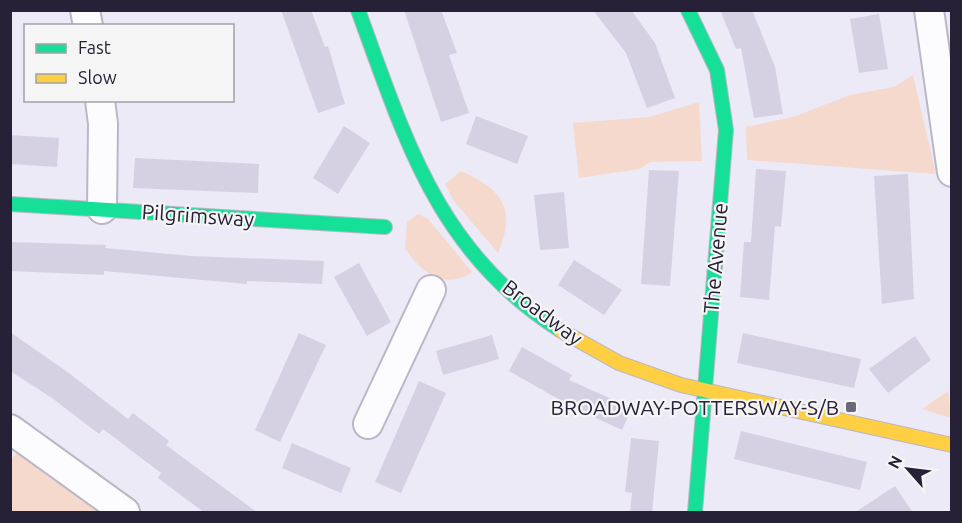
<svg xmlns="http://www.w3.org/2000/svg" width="962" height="523" font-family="Ubuntu,sans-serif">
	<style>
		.green { fill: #f5d9cd }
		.building { fill: #d5d1e3 }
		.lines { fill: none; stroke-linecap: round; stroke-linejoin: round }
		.street-casing { stroke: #bab7c6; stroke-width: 32 }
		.fast-casing { stroke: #bab7c6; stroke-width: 16 }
		.slow-casing { stroke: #bab7c6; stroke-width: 16 }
		.street { stroke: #fcfcfe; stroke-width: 28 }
		.fast { stroke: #16e098; stroke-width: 14 }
		.slow { stroke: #ffcf43; stroke-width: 14 }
		.poi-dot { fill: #6c677a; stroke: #f5f5f5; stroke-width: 2 }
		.labels { text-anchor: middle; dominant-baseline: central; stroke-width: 4.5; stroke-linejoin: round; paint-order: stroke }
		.street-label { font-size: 21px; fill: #272137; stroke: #f5f5f5 }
		.poi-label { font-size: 21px; fill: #272137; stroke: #f5f5f5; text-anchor: end }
	</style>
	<rect width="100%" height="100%" fill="#eceaf6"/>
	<path class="green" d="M913 75 936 174 747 160 746 127 793 117 850 95 894 87Z
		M699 102 702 161 650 162 640 169 579 178 573 123 649 117Z
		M461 171C502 189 517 209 498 253L454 201 445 184Z
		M418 214 428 219 472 272C444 291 422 272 405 249L407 222Z
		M948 391 951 418 922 409Z
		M21 449 99 512H11V459Z"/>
	<path class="building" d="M281 10H311L325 47 328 46 345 104 318 113Z
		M404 10H441L457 53 449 55 469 113 441 122Z
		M593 10H631L655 43 675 98 647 108 626 53Z
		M720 10H752L775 67 783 114 754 118 741 48 736 49Z
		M879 14 888 69 859 73 850 19Z
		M476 116 528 136 517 164 466 144Z
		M344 126 370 143 338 194 313 178Z
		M10 135 59 138 57 167 10 164Z
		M135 158 259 164 258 193 133 188Z
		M756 169 786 171 781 227 775 226 769 300 740 297 744 242H751Z
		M649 170 679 171 670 286 641 284Z
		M908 174 914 299 882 304 874 176Z
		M564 192 569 248 540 250 534 195Z
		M10 242 106 245 105 248 191 256 324 261 322 284 247 281V284L104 271V275L10 271Z
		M574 260 622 290 604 315 558 285Z
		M359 263 391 322 367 336 334 277Z
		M10 332 69 373 128 419 133 413 169 441 166 445 258 513H205L158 478 161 473 103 429 99 434 52 398 10 371Z
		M299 333 326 345 280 442 255 430Z
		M743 333 861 359 854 388 737 363Z
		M492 335 499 359 443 375 436 351Z
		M915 336 931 360 888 393 869 369Z
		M522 347 572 375 569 380 632 408 622 430 574 408 509 371Z
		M419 381 446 393 401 493 375 482Z
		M741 431 867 462 860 490 734 459Z
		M631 438 659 441 652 513H630L632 493 625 492Z
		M292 443 351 468 341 493 282 468Z
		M895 486 913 513H854Z"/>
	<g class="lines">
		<defs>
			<path id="street" d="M85 10 88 26
				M929 10 952 172
				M100 100 103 124 102 209
				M368 424 431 290
				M10 429 125 512"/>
			<path id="fast" d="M358 10C405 138 437 252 560 330
				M688 10 717 70 726 130 695 512
				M10 204 385 227"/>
			<path id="slow" d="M560 330 619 363 681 385 952 445"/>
		</defs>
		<use href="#street" class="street-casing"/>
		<use href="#fast" class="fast-casing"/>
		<use href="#slow" class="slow-casing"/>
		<use href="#street" class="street"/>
		<use href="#fast" class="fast"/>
		<use href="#slow" class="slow"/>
	</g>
	<rect class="poi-dot" x="845" y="401" width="12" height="12" rx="3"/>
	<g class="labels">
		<g class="street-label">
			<text transform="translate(198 215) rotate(4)">Pilgrimsway</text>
			<text transform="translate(715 258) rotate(-85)">The Avenue</text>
			<text transform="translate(543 312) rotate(37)">Broadway</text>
		</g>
		<g class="poi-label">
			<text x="839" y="407">BROADWAY-POTTERSWAY-S/B</text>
		</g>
	</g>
	<rect width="962" height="523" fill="none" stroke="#272137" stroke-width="24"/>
	<rect x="24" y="24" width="210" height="78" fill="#f5f5f5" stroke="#a3a0a9" stroke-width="1.5"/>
	<rect x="36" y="44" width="30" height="9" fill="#16e098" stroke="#a3a0a9" stroke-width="1.5"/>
	<text x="78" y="54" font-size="18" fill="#272137">Fast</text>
	<rect x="36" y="74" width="30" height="9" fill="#ffcf43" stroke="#a3a0a9" stroke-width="1.5"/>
	<text x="78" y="84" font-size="18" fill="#272137">Slow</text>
	<g transform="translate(908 469) rotate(298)" stroke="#f5f5f5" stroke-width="4.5" paint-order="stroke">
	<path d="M0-4.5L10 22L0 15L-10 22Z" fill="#272137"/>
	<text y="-9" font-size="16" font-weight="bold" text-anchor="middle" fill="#272137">N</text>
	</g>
</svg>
